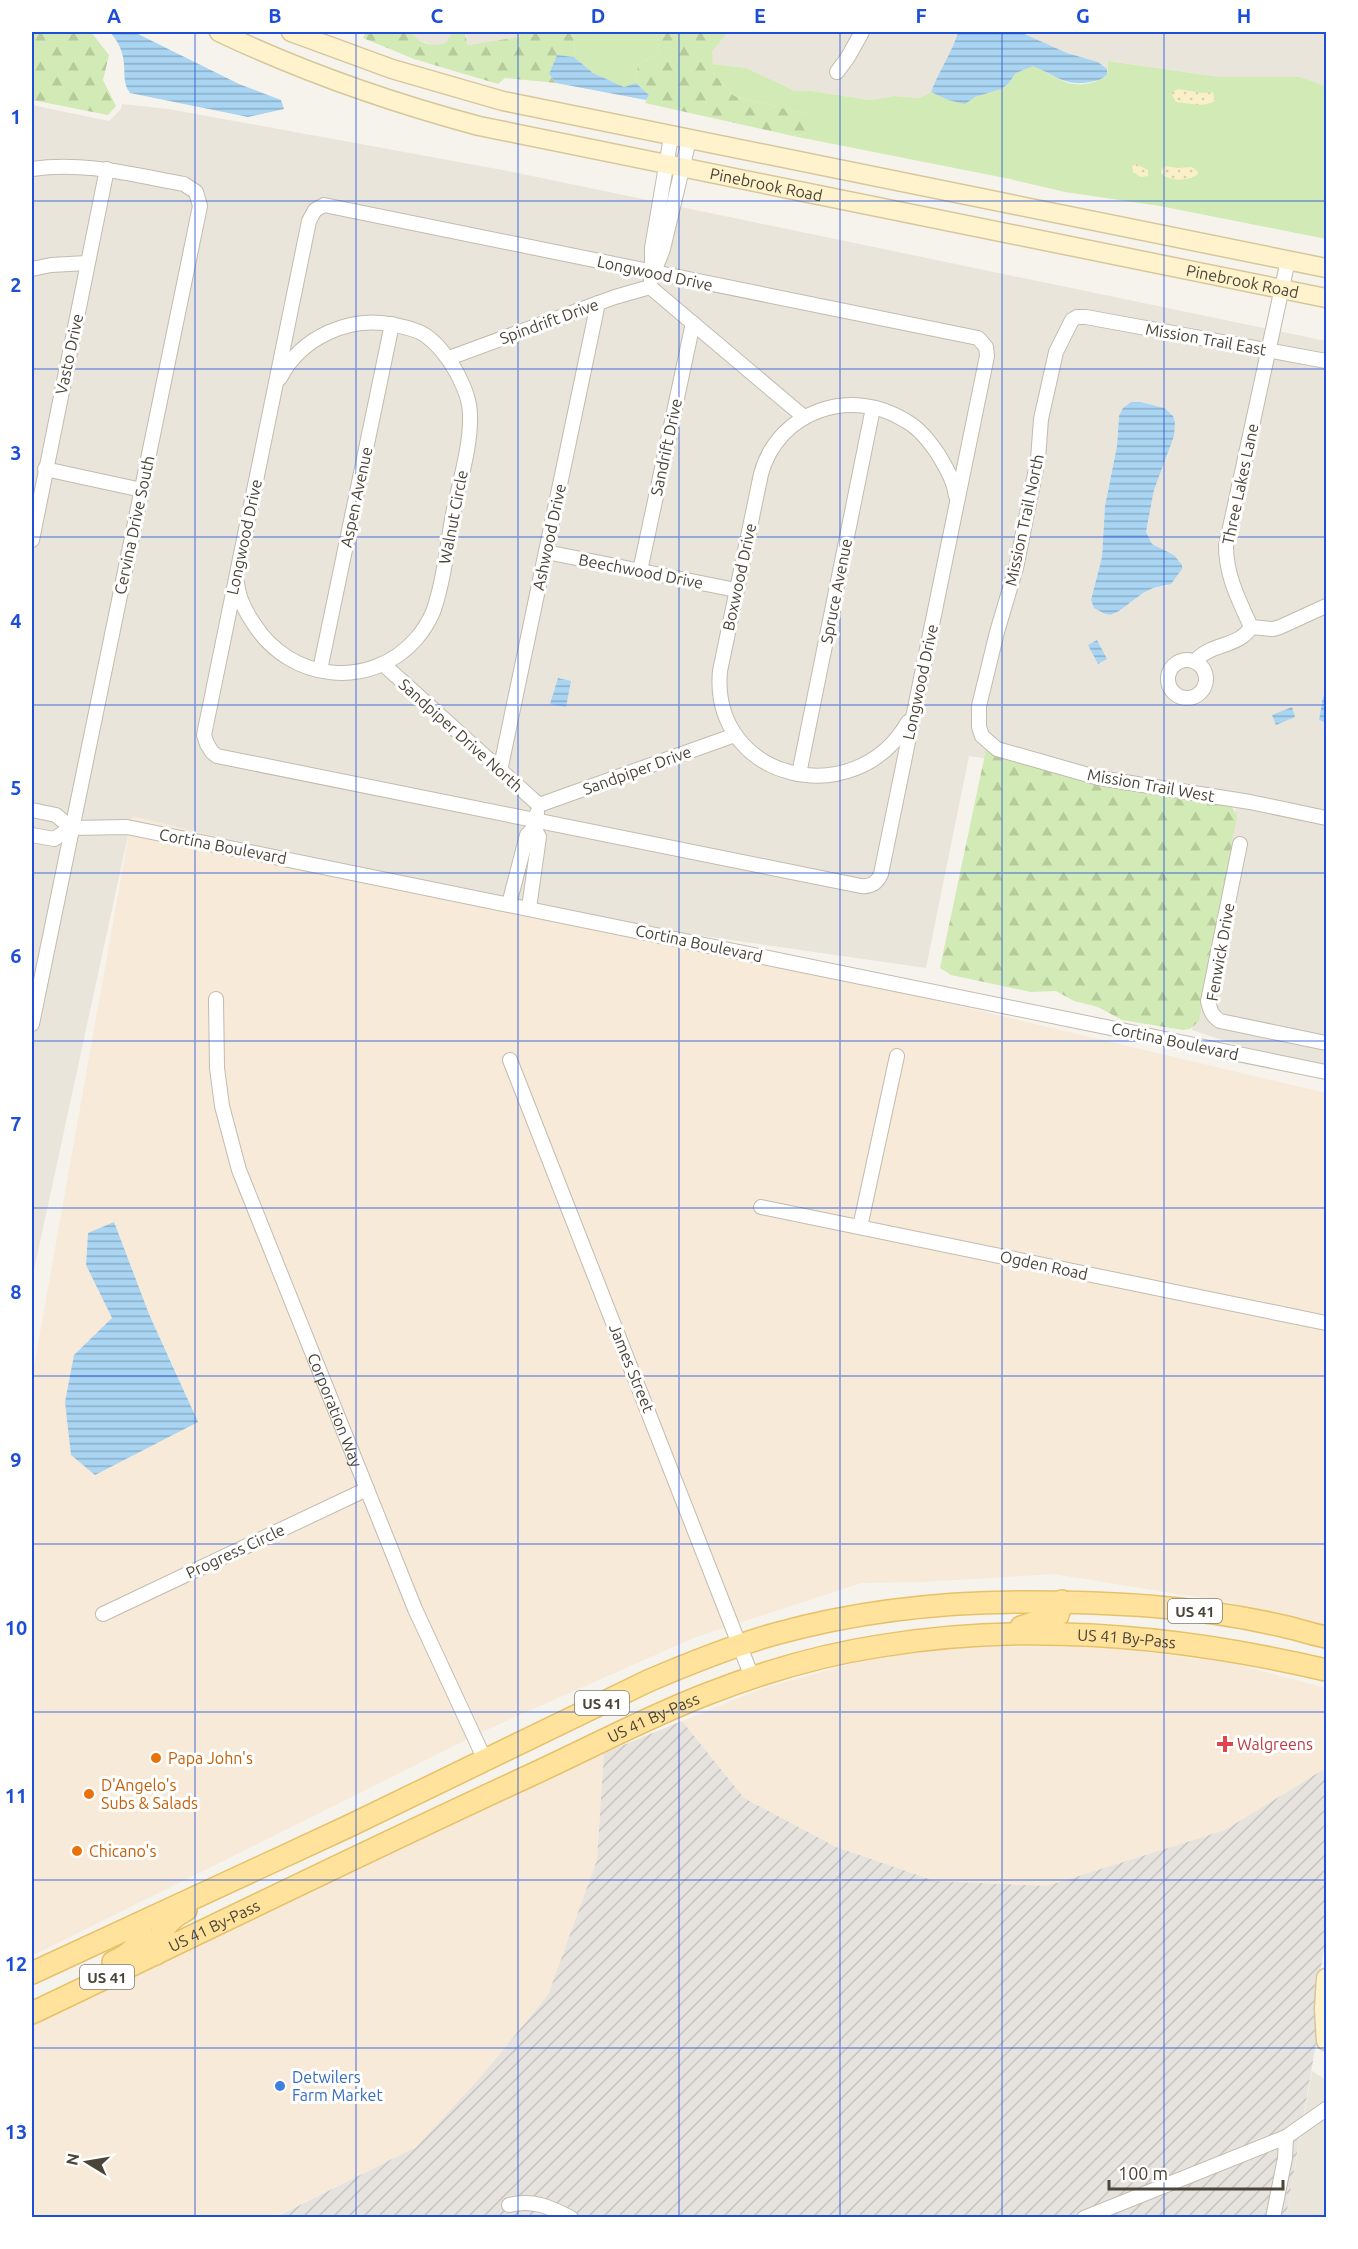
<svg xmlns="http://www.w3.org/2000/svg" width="1358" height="2249" font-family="Ubuntu,sans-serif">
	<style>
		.residential { fill: #eae5da; fill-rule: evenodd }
		.commercial { fill: #f7ead8; fill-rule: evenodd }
		.industrial { fill: url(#industrial-furrows) }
		.green { fill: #d2eab5 }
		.forest { fill: url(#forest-firs) }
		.sand { fill: url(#sand-dots) }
		.water { fill: url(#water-rules) }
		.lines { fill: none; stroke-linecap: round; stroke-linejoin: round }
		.street-casing { stroke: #c2bbae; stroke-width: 16 }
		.secondary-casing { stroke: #d6c79b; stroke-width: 21 }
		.primary-casing { stroke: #e6c16a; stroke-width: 24 }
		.street { stroke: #fff; stroke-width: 14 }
		.secondary { stroke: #fff3cd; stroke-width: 18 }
		.primary { stroke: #ffe39c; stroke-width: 21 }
		.grid { fill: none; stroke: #1d4ed8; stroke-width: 1.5; stroke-opacity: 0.55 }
		.health-dot { fill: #e0444e; stroke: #fff; stroke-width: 2 }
		.food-dot { fill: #e8710a; stroke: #fff; stroke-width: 2 }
		.shop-dot { fill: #3f7fe0; stroke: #fff; stroke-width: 2 }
		.labels { text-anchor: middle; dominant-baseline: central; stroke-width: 6; stroke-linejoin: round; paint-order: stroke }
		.shield { fill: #fff; stroke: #817c74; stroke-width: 1.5 }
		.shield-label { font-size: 15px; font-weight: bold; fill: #4b4439 }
		.street-label { font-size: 16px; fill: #4b4439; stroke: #fff }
		.health-label { font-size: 16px; fill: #be3a42; stroke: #fff; text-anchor: start }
		.food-label { font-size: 16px; fill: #c56008; stroke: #fff; text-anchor: start }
		.shop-label { font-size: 16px; fill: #366cbe; stroke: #fff; text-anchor: start }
		.neatline { fill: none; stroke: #1d4ed8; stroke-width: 2 }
		.grid-label { font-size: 20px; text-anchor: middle; font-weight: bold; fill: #1d4ed8 }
	</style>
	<defs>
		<pattern id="industrial-furrows" width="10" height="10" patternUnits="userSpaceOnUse" patternTransform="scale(1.5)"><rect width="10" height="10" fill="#e6e2dd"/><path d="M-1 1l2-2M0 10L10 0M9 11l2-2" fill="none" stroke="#c7c3be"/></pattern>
		<pattern id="forest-firs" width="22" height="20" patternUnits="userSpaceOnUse" patternTransform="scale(1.5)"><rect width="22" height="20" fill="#d2eab5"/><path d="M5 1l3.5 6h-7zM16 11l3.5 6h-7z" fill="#b6ca9c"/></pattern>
		<pattern id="sand-dots" width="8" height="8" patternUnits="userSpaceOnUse" patternTransform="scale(1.5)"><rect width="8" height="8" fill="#f9efc9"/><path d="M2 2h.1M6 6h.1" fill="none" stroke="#d7cead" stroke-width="1.8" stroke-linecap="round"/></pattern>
		<pattern id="water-rules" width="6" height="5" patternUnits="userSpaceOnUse" patternTransform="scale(1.5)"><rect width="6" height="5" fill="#a9d4f2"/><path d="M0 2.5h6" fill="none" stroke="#8caec5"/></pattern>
	</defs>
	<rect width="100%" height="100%" fill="#f6f3ec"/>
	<path class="residential" d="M411 32H453L445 43 435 46 416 39Z
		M464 32H520L521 37 468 45Z
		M728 32H958L950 54 936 79 931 92 920 98 895 96 870 100 812 91H795L746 68 712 64V52Z
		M1020 32H1326V86L1300 77H1220L1109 61 1107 69 1098 62 1067 53Z
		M122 104 169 109 508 171 1326 341V490L1324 496 1326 502V693L1323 697 1319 720 1326 723V1074L1192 1030 1238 796 969 756 926 968 516 909 132 817 32 1279V105L109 121 121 109ZM1131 402H1141L1164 408 1170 446 1154 490 1146 532 1152 544 1174 555 1182 565 1167 586 1153 588 1143 593 1119 611 1110 615 1105 614 1095 608 1091 600 1102 557 1105 506 1117 446 1119 416Z
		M1312 2071 1326 2080V2217L1286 2218Z"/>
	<path class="commercial" d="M132 816 516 909 926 998 1326 1093V1625L1227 1602 1054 1574 924 1582 861 1583 696 1637 484 1731 32 1956V1378ZM88 1233 149 1314 179 1378 99 1331 112 1318 86 1265Z
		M1091 1645 1232 1663 1326 1688V1768L1225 1830 1047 1886 935 1881 836 1847 744 1798 682 1721 760 1689 904 1649Z
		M604 1753 597 1860 548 1995 479 2079 416 2147 274 2217 32 2218V2025Z"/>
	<path class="industrial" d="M682 1721 744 1798 836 1847 935 1881 1047 1886 1225 1830 1326 1768V1933L1318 1988V2032L1286 2217 274 2218 416 2147 479 2079 548 1995 597 1860 604 1753Z"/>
	<path class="green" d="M572 32H656L660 53 638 64 636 83 624 87 593 73 574 57 575 38Z
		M1108 61 1220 77H1300L1326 86V239L1160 206 1065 192 1010 179 793 136 807 133 809 115 734 96 713 73 712 64 746 68 795 91H812L870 100 895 96 920 98 931 92 948 100 975 97 1001 89 1008 84 1016 73 1033 65C1044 71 1063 83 1074 84 1084 86 1101 81 1107 75Z"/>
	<path class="forest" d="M32 32H91L109 55 103 80 116 106 108 115 32 100Z
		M366 32H411C419 44 432 47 445 43L453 32H464L468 45 520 37V32H572L575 38 574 57 557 55 549 74 556 83 505 78 498 84 414 59 363 38Z
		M656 32H728L712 52 713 73 734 96 809 115 813 126 807 133 793 136 645 103 649 95 636 83 638 64 660 53Z
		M988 740 1232 807 1237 816 1199 1021 1190 1029 1183 1030 1122 1020 1098 1007 1074 1001 1056 991 1031 992 951 975 940 968Z"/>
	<path class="sand" d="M1178 89 1203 93 1213 92 1215 101C1202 108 1190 103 1176 102L1171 93Z
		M1136 164 1148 170V176L1141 177 1133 172 1132 166Z
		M1166 166 1177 168 1192 167 1198 172V174C1190 181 1169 182 1161 173V170Z"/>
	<path class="water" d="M110 32H134L239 84 281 100 284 109 248 117 130 93C123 83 125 76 124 64 123 51 118 41 110 32Z
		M958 32H1020L1067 53 1098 62 1107 69V75C1102 79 1097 81 1090 82 1065 87 1055 75 1033 66L1016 73 1008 84 1001 89 975 97 965 104 948 100 931 92C939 70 952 53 958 32Z
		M557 55 574 57 593 73 624 87 636 83 649 95 646 100 556 83 549 74Z
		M1131 402H1141L1164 408 1173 416 1175 422 1174 436 1154 490 1146 532 1152 544 1174 555 1182 565V569L1171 584 1153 588 1143 593 1119 611 1110 615 1105 614 1094 608 1091 600 1102 557 1105 506 1117 446 1119 416 1123 408Z
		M1097 640 1107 659 1098 664 1088 645Z
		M558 678 571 681 566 707 550 704Z
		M1326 693V723L1319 720 1323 697Z
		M1292 707 1295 717 1276 725 1272 715Z
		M114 1222 149 1314 198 1422 95 1475 71 1455 65 1402 74 1355 112 1318 86 1265 88 1233Z"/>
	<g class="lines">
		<defs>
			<g id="street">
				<path d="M837 72 848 57 862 32"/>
				<path d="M32 169C83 161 134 175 184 184L196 192 200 206 32 1024"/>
				<path d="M324 205 978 338 986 347 987 356 881 874C877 883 871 887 861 886L217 756 212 752 207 744 204 735 309 221 315 210Z"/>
				<path d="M1288 260 1226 546C1226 576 1239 600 1251 627L1273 629 1280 627 1326 606"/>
				<path d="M652 268V248L671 137"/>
				<path d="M32 269 51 265 87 263"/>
				<path d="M651 280 663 249 689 140"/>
				<path d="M449 358 615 297 650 287 804 417"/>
				<path d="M1326 361 1086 317H1077L1072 320 1056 352 1041 419 1038 459 1016 568 997 632 979 706V727L982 736 997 749 1099 778 1250 802 1326 818"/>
				<path d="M45 469 142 490"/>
				<path d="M32 540 107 169"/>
				<path d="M546 552 736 590"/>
				<path d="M640 571 693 323"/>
				<path d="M237 582C238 598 245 611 254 624 290 681 370 691 416 639 423 631 429 621 433 612 444 581 447 546 453 514 459 484 471 446 470 416 470 400 464 387 457 373 449 359 438 344 425 335 416 329 405 327 395 325 350 315 301 337 280 378"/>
				<circle cx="1187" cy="679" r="19"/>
				<path d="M1195 662C1208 643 1239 648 1251 627"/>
				<path d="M383 664 539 805"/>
				<path d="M320 670 392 324"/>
				<path d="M908 722C855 815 710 780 720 671L761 474C778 411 851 386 906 421 920 429 929 441 938 454 946 468 954 480 956 496"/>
				<path d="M500 771 598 303"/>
				<path d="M799 774 873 408"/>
				<path d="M539 805 735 735"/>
				<path d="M32 810 56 815 71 828"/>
				<path d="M32 835 54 839 71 828 127 827 1326 1072"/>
				<path d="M1240 844 1208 1001C1210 1010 1212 1016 1220 1021L1326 1043"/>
				<path d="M509 904 527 835 534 828 537 813"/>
				<path d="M529 908 539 837 534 828"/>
				<path id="s1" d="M216 999 217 1068 222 1106 239 1170 415 1609 485 1760"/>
				<path d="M510 1060 752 1677"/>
				<path d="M761 1207 1326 1323"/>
				<path d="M860 1227 897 1056"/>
				<path d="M103 1614 367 1489"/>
				<path d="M509 2205C533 2199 550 2207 571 2218"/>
				<path d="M1084 2218 1286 2137 1326 2109"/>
				<path d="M1273 2218 1285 2158 1286 2137"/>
			</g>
			<g id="secondary">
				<path id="s2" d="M219 32C303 72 389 102 479 126L1326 298"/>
				<path d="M291 32 392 69 503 101 1326 268"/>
				<path d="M1326 1978 1324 2009 1326 2041"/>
			</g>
			<g id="primary">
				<path d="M1021 1627 1058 1615 1062 1601"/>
				<path d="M156 1954C157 1934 168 1919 186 1910"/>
				<path d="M113 1962C133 1953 141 1945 141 1923"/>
				<path d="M32 1973 347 1827 648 1681C690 1663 732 1646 775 1634 858 1611 941 1602 1026 1602 1111 1602 1195 1606 1278 1625 1294 1628 1310 1634 1326 1637"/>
				<path id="s3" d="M32 2013C198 1934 364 1852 531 1775 590 1748 647 1717 707 1694 763 1672 821 1655 880 1646 1029 1621 1181 1636 1326 1670"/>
			</g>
		</defs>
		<use href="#street" class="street-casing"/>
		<use href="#secondary" class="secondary-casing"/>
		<use href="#primary" class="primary-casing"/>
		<use href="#street" class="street"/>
		<use href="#secondary" class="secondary"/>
		<use href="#primary" class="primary"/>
	</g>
	<path class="grid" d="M195 32V2218M356 32V2218M518 32V2218M679 32V2218M840 32V2218M1002 32V2218M1164 32V2218M32 201H1326M32 369H1326M32 537H1326M32 705H1326M32 873H1326M32 1041H1326M32 1208H1326M32 1376H1326M32 1544H1326M32 1712H1326M32 1880H1326M32 2048H1326"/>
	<path class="health-dot" d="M1222 1735h6v6h6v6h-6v6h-6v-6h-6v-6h6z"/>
	<g class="food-dot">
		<circle cx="156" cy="1758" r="6"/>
		<circle cx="89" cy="1794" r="6"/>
		<circle cx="77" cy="1851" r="6"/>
	</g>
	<circle class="shop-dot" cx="280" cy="2086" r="6"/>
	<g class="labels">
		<g class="shield">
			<rect x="1168" y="1599" width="54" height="24" rx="4.5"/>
			<rect x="575" y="1691" width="54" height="24" rx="4.5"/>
			<rect x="80" y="1965" width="54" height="24" rx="4.5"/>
		</g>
		<g class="shield-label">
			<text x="1195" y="1611">US 41</text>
			<text x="602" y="1703">US 41</text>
			<text x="107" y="1977">US 41</text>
		</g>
		<g class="street-label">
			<text stroke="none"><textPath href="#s2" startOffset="570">Pinebrook Road</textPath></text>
			<text transform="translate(655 273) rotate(12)">Longwood Drive</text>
			<text stroke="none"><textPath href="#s2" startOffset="1056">Pinebrook Road</textPath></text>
			<text transform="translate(549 321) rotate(-20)">Spindrift Drive</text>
			<text transform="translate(1206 339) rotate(10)">Mission Trail East</text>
			<text transform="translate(69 354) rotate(-78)">Vasto Drive</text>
			<text transform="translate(666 447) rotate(-78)">Sandrift Drive</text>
			<text transform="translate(1240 484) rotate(-78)">Three Lakes Lane</text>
			<text transform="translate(356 497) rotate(-78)">Aspen Avenue</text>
			<text transform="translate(453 517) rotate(-79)">Walnut Circle</text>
			<text transform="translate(1024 520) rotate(-78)">Mission Trail North</text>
			<text transform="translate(134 525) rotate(-78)">Cervina Drive South</text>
			<text transform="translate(244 537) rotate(-78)">Longwood Drive</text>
			<text transform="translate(549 537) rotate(-78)">Ashwood Drive</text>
			<text transform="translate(641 571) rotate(11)">Beechwood Drive</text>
			<text transform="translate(739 577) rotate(-78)">Boxwood Drive</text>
			<text transform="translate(836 591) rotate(-79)">Spruce Avenue</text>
			<text transform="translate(920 682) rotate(-78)">Longwood Drive</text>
			<text transform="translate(461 735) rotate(42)">Sandpiper Drive North</text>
			<text transform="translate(637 770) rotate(-20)">Sandpiper Drive</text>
			<text transform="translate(1151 785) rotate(10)">Mission Trail West</text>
			<text transform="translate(223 846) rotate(11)">Cortina Boulevard</text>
			<text transform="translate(699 943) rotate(12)">Cortina Boulevard</text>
			<text transform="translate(1220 952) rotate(-80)">Fenwick Drive</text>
			<text transform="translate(1175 1041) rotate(12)">Cortina Boulevard</text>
			<text transform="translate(1044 1265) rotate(12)">Ogden Road</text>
			<text transform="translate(632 1368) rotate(68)">James Street</text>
			<text stroke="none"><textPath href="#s1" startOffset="432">Corporation Way</textPath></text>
			<text transform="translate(235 1551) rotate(-25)">Progress Circle</text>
			<text stroke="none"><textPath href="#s3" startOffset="1174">US 41 By-Pass</textPath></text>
			<text stroke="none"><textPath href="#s3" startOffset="688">US 41 By-Pass</textPath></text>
			<text stroke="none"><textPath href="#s3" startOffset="202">US 41 By-Pass</textPath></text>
		</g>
		<g class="health-label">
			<text x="1237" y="1744">Walgreens</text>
		</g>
		<g class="food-label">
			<text x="168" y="1758">Papa John's</text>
			<text x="101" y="1785">D'Angelo's<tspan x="101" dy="18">Subs &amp; Salads</tspan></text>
			<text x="89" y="1851">Chicano's</text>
		</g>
		<g class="shop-label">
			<text x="292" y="2077">Detwilers<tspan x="292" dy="18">Farm Market</tspan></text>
		</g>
	</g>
	<rect width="1358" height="2249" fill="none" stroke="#ffffff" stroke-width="66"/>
	<g transform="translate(87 2162) rotate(281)" stroke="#ffffff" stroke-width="4.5" paint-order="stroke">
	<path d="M0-4.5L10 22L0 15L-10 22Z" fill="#4b4439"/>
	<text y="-9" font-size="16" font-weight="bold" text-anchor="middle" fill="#4b4439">N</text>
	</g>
	<path d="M1109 2180v9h174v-9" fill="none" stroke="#4b4439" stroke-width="3"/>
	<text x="1118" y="2180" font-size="18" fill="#4b4439" stroke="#ffffff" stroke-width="4.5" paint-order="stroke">100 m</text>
	<rect x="33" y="33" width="1292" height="2183" class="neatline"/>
	<g class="grid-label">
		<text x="114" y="23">A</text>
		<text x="275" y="23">B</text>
		<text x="437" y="23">C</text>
		<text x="598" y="23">D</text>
		<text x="760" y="23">E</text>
		<text x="921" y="23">F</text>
		<text x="1083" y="23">G</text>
		<text x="1244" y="23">H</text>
		<text x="16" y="124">1</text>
		<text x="16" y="292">2</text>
		<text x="16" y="460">3</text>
		<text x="16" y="628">4</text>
		<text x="16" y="795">5</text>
		<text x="16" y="963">6</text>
		<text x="16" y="1131">7</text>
		<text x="16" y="1299">8</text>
		<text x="16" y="1467">9</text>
		<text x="16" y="1635">10</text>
		<text x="16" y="1803">11</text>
		<text x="16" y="1971">12</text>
		<text x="16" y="2139">13</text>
	</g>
</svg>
